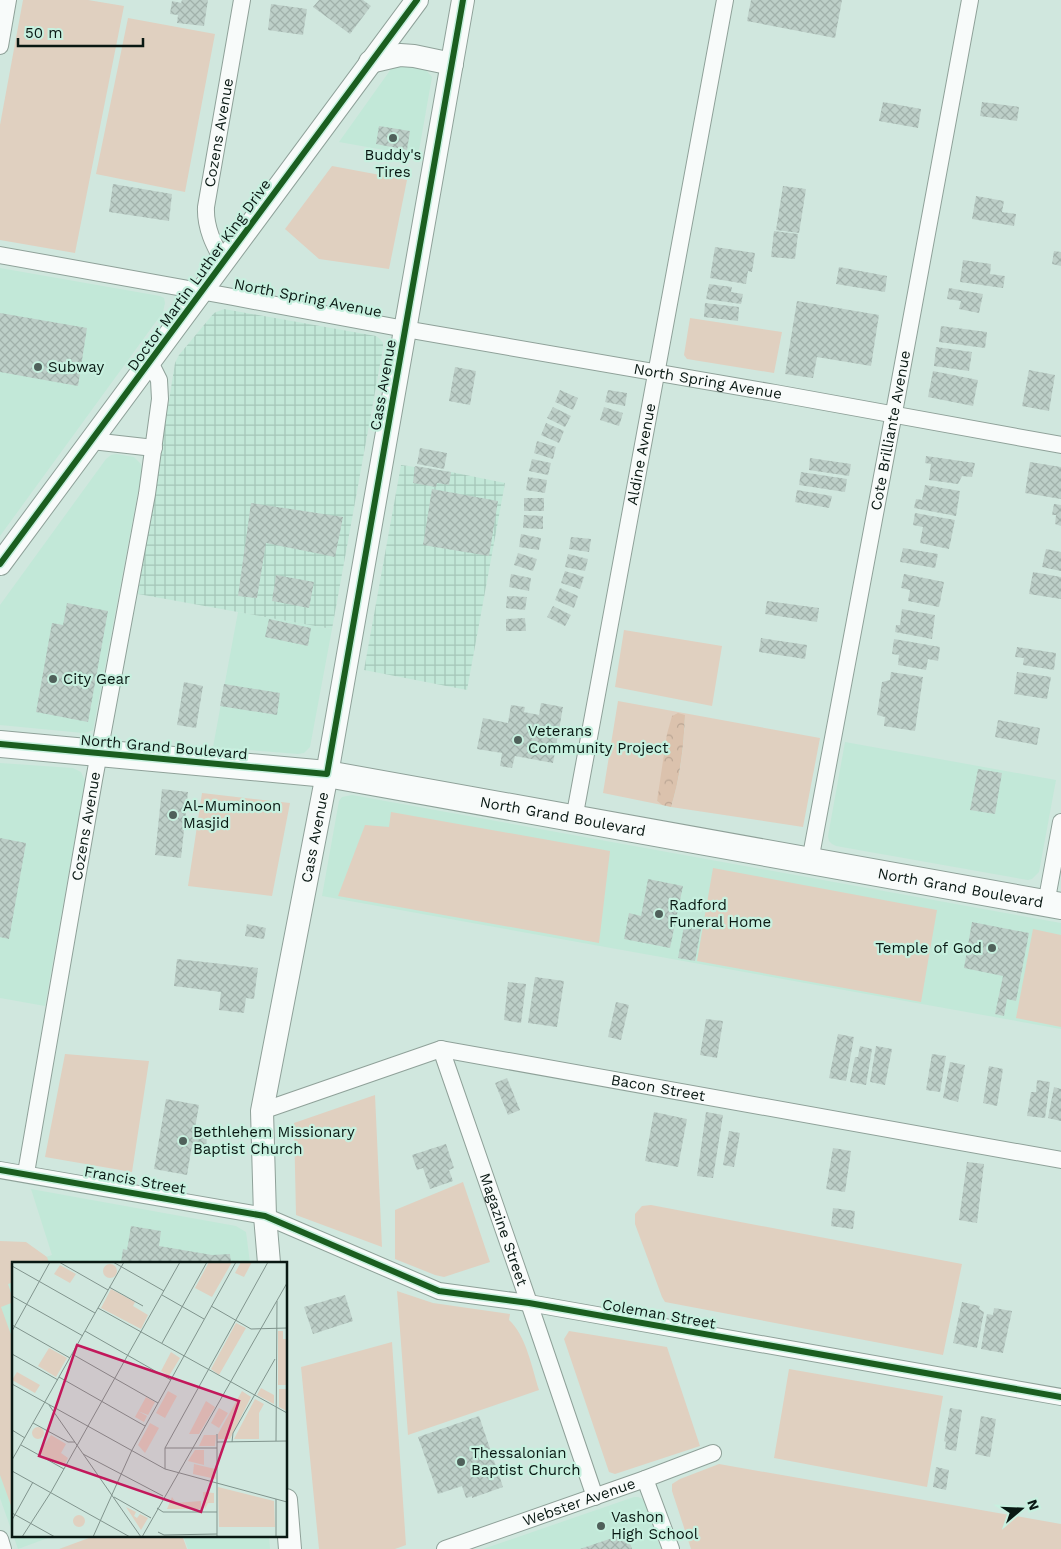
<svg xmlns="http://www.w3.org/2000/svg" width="1061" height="1549" font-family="'Work Sans',sans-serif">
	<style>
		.built { fill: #c2e8d8 }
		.industrial { fill: url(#industrial-grid) }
		.grass { fill: #e0d0c0 }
		.forest { fill: url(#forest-crowns) }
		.building { fill: url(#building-cross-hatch) }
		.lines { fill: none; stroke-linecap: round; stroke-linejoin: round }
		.street-casing { stroke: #8fa199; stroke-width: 18 }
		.secondary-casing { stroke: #8fa199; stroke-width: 24 }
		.primary-casing { stroke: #8fa199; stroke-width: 28 }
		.street { stroke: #f8fbfa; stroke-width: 16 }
		.secondary { stroke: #f8fbfa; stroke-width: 22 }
		.primary { stroke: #f8fbfa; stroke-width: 26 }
		.cycleway-casing { stroke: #c7f0df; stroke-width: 9 }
		.cycleway { stroke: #1b5e20; stroke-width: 6 }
		.poi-dot { fill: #4f605a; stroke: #c7f0df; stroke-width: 2 }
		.labels { text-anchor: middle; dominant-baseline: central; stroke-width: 4.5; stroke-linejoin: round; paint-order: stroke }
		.street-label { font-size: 15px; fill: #091813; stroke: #c7f0df }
		.poi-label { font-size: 15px; fill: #091813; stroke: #c7f0df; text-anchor: start }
		.inset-road { fill: none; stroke: #80948d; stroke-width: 1 }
		.view { fill: #c2185b; fill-opacity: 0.15; stroke: #c2185b; stroke-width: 2.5 }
		.inset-edge { fill: none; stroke: #091813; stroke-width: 2.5 }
	</style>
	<defs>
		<pattern id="industrial-grid" width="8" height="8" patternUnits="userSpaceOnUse" patternTransform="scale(1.25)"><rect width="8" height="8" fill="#c2e8d8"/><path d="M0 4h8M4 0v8" fill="none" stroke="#a5c6b8"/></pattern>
		<pattern id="forest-crowns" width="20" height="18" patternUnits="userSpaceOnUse" patternTransform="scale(1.25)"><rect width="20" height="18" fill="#dbc2ad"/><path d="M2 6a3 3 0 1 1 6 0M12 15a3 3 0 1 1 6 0" fill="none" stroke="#bba694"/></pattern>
		<pattern id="building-cross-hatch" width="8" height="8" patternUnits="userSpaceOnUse" patternTransform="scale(1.25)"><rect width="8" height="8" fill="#bdcfc8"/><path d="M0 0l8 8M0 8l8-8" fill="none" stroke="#a1b1ab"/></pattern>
	</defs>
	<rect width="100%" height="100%" fill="#d0e7de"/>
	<path class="built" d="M401 65 425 69 432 77 418 156 339 142 391 69 395 66Z
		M0 268 160 296 164 298 165 303 163 312 0 536Z
		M116 454 134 457 141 464 142 471 93 730 88 732 83 733 0 725V605L106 459 111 455Z
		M238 612 332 629 310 747 304 753 298 754 213 747Z
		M845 742 1056 780 1039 872 1032 879 1028 880 836 846 832 844 829 841 828 836Z
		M0 763 73 768 81 772 85 781 45 1006 0 998Z
		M352 795 1061 923V1029L322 896 339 801 342 797Z
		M31 1189 236 1226 246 1232 250 1263H28L52 1255Z
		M14 1267V1535H56L18 1549 0 1498V1271Z
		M634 1497H638L643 1499 645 1503 661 1549H483Z
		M183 1535H269L270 1549H188Z"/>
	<path class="industrial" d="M224 309 376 336 380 339 383 343V348L332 629 138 594 175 363 179 355 214 313Z
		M401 465 451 472 505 483 467 690 364 670Z"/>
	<path class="grass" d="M23 0H88L124 6 75 253 0 240V125Z
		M128 18 215 34 185 192 96 174Z
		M332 166 407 180 389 269 319 259 285 229Z
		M690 318 782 332 774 373 687 359 684 355Z
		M624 630 722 646 712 706 615 687Z
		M618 701 820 738 803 827 671 807C680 779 684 745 685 716L657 801 662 805 603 793Z
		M202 793 290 803 272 896 188 886Z
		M391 812 610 851 599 943 338 896 365 825 389 827Z
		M713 868 937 910 921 1002 697 961Z
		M1033 929 1061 935V1027L1016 1018Z
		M65 1054 149 1061 132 1172 45 1157Z
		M375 1095 382 1247 296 1215 294 1123Z
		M463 1182 490 1262 444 1277 435 1275 395 1259V1210Z
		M651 1205 962 1264 943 1355 665 1302 662 1297 635 1224V1214L642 1206Z
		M0 1241 26 1242 47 1257 49 1263H14V1282L8 1284 14 1302 1 1307 14 1343V1514L0 1475Z
		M397 1291 433 1303 510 1314 509 1320C526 1335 532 1368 539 1390L408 1435Z
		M569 1331 667 1347 700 1446 615 1474 609 1472 564 1339Z
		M392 1342 406 1545 395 1549H319L301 1367Z
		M789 1369 943 1396 927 1487 774 1458Z
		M719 1464 1061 1524V1549H691L672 1491V1484L680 1479Z
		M97 1535H182L187 1549H59Z"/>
	<path class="forest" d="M678 713 685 715C684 744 680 779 671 807L662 805 657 801 667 734 672 716Z"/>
	<path class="building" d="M182 0H208L204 26 177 23 178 15 170 14 172 1 181 3Z
		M319 0H363L371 6 350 34 313 7Z
		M751 0H842L835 38 747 21Z
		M271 4 307 9 303 35 268 30Z
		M883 102 921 109 918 128 879 121Z
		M982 102 1019 107 1017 121 980 116Z
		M379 126 410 131 407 150 376 144Z
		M113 184 172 194 169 221 109 212Z
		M783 186 806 189 799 233 776 230Z
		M976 196 1004 201 1002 212 1016 214 1014 226 972 219Z
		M774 231 798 234 795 259 771 257Z
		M715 247 755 253 752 272 748 271 746 284 710 278Z
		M1054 251 1061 252V266L1052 264Z
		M963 260 991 264 990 274 1005 276 1003 288 960 282Z
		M839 267 887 276 885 292 836 284Z
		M709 284 732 287 731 292 743 294 741 304 706 299Z
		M949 288 983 294 979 313 959 309 961 301 947 299Z
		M797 301 879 315 871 366 817 357 813 378 785 374Z
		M705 303 739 307 738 321 704 317Z
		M0 313 87 328 78 386 0 372Z
		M941 326 987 332 985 348 939 342Z
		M936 347 972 352 969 371 934 366Z
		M455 367 476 371 470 405 449 401Z
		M1029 370 1055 375 1049 411 1022 406Z
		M933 371 978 380 973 406 928 397Z
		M560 390 578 398 573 410 555 402Z
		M608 390 627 393 625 406 605 402Z
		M553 407 571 416 565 427 547 418Z
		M604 407 623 413 619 426 600 420Z
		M546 423 564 431 559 443 541 435Z
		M537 441 556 447 553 459 534 453Z
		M420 448 447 453 444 469 417 464Z
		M926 456 975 463 972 477 962 476 958 484 929 480 931 464 925 463Z
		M810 458 851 464 849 476 809 470Z
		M532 459 551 463 548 475 529 471Z
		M1030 462 1061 467V499L1025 493Z
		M415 466 451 472 449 485 437 483 436 487 413 483Z
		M801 472 847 479 845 492 799 485Z
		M528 477 547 480 545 493 526 490Z
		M925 485 960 491 956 516 914 508 916 499 922 500Z
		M432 489 498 501 489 556 423 545Z
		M797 490 832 496 829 508 795 502Z
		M524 498H544V511H524Z
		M251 503 343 517 335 557 266 543 257 598 238 596Z
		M1054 504 1061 505V526L1055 524 1056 515H1052Z
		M915 513 955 520 949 549 920 543 923 527 913 525Z
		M524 515 543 516V529L523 528Z
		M521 534 541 538 539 550 519 547Z
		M571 537 591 539 589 552 569 549Z
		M903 548 938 554 935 568 900 562Z
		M1046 549 1061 552V571L1042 567Z
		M518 553 537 559 533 571 514 565Z
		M568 554 588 559 585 571 565 567Z
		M565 571 584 577 580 589 561 583Z
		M1033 572 1061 577V599L1029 594Z
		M511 574 531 578 529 591 509 587Z
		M904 574 944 582 939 607 908 601 910 590 901 588Z
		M276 575 314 582 309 608 272 601Z
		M560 588 578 596 574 608 555 600Z
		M507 596 527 597 525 610 506 608Z
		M767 601 819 608 817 622 765 614Z
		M67 603 108 611 88 722 36 712 52 623 63 625Z
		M553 606 571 615 565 626 547 617Z
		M902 609 935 615 932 639 895 632 896 625H900Z
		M525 618 526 631H506V619Z
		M269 619 311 628 308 646 265 637Z
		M761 638 807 645 805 659 759 652Z
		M894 639 940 647 938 661 928 659 926 670 898 665 899 655 892 654Z
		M1017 647 1056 653 1054 670 1023 665 1024 658 1015 657Z
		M891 672 923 677 915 731 884 726 885 717 877 715 882 682 890 680Z
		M1017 672 1051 677 1047 699 1014 694Z
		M184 682 203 686 196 728 177 725Z
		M224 684 280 693 277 715 220 706Z
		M541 703 563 707 553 763 515 756 512 768 500 766 502 753 477 749 483 718 508 723 511 705 525 707 524 712 539 715Z
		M998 720 1040 728 1037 745 995 737Z
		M978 769 1002 773 995 814 970 810Z
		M162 789 188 792 181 858 155 855Z
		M0 838 26 843 9 939 0 937Z
		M648 879 683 886 670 948 624 939 629 913 641 916Z
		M972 922 1029 933 1016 1001 1007 999 1004 1016 995 1014 1003 976 964 968Z
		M247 924 266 928 264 939 245 936Z
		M684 926 701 929 695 961 678 958Z
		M177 959 258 968 254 999 246 998 244 1013 219 1010 221 992 174 986Z
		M535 977 564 981 557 1027 528 1023Z
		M508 982 526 984 521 1023 504 1020Z
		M616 1002 629 1005 621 1040 608 1037Z
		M706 1019 723 1021 717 1058 700 1055Z
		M838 1034 854 1037 846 1081 829 1078Z
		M860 1046 872 1049 866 1085 850 1082 855 1057H858Z
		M876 1046 892 1049 885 1085 870 1082Z
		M932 1054 946 1056 940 1092 926 1090Z
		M950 1062 965 1065 958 1102 943 1098Z
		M989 1066 1003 1069 997 1106 983 1103Z
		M507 1078 520 1110 508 1115 495 1083Z
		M1037 1080 1050 1082 1045 1118 1027 1116 1031 1092H1036Z
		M1054 1087 1061 1089V1121L1048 1118Z
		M166 1099 199 1105 194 1134 207 1137 206 1147 192 1145 187 1175 154 1169Z
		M654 1112 687 1119 678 1167 645 1161Z
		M706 1112 723 1115 713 1178 697 1176Z
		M729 1131 740 1133 734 1167 723 1165Z
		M446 1144 454 1168 449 1170 453 1181 430 1189 423 1168 417 1170 412 1155Z
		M833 1148 851 1151 845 1192 826 1189Z
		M967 1162 984 1164 977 1223 959 1220Z
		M833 1208 855 1211 853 1229 831 1226Z
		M131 1226 161 1231 159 1246 212 1255 230 1254 231 1263H121L123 1249 127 1250Z
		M345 1295 353 1321 313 1334 304 1307Z
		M962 1302 980 1306 979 1309 984 1312 977 1348 953 1343Z
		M994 1308 1012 1311 1003 1353 981 1349 987 1314 993 1315Z
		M950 1408 962 1410 956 1451 945 1449 946 1442 944 1441Z
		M479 1416 503 1487 472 1498V1496L466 1498 462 1486 438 1494 418 1437Z
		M981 1416 996 1419 990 1457 975 1454Z
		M936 1467 949 1470 946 1490 933 1487Z
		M627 1533 632 1549H580Z"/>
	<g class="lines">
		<defs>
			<g id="street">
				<path d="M0 46 8 0"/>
				<path id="s1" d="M0 255 233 297 405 329 775 393 1061 445"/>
				<path id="s2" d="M224 263C214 245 205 228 206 207L242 0"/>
				<path d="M92 441 154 448"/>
				<path id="s3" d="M574 819 725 0"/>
				<path id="s4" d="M810 861 898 391 970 0"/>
				<path d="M1046 904 1061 822"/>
				<path id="s5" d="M441 1049 529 1303 595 1497"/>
				<path id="s6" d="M262 1111 441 1049 1061 1160"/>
				<path d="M0 1170 265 1216 439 1291 529 1303 1061 1397"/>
				<path id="s7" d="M26 1173 94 780 147 494 160 399 159 380 150 362"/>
				<path d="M645 1479 671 1549"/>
				<path d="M0 1539 3 1549"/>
				<path id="s8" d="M445 1549 645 1479 713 1453"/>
			</g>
			<g id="secondary">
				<path d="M370 62 400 55 414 56 452 64"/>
				<path d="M0 564 417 0"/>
				<path id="s9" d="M269 1263 265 1216 262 1111 327 774 463 0"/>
				<path d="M286 1500 290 1549"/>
			</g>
			<g id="primary">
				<path id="s10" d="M0 744 327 774 1061 906"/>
			</g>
		</defs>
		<use href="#street" class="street-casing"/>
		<use href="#secondary" class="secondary-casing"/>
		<use href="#primary" class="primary-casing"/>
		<use href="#street" class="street"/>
		<use href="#secondary" class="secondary"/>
		<use href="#primary" class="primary"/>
		<defs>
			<path id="cycleway" d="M0 564 417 0
				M0 744 327 774 463 0
				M0 1170 265 1216 439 1291 529 1303 1061 1397"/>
		</defs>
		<use href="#cycleway" class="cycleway-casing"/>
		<use href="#cycleway" class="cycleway"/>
	</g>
	<g class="poi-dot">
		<circle cx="393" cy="138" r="5"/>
		<circle cx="38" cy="367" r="5"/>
		<circle cx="53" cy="679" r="5"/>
		<circle cx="518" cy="740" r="5"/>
		<circle cx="173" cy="815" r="5"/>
		<circle cx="659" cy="914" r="5"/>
		<circle cx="992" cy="948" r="5"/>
		<circle cx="183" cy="1141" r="5"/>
		<circle cx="461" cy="1462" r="5"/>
		<circle cx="601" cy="1526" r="5"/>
	</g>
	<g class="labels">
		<g class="street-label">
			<text stroke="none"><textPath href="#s2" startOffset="135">Cozens Avenue</textPath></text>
			<text transform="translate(199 275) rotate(-54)">Doctor Martin Luther King Drive</text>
			<text transform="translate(308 298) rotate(11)">North Spring Avenue</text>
			<text stroke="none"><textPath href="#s1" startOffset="719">North Spring Avenue</textPath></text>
			<text transform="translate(383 385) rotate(-80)">Cass Avenue</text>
			<text stroke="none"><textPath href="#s4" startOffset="438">Cote Brilliante Avenue</textPath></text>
			<text stroke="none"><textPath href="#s3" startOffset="371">Aldine Avenue</textPath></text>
			<text transform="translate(164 747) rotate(5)">North Grand Boulevard</text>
			<text stroke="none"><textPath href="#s10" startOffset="568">North Grand Boulevard</textPath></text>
			<text stroke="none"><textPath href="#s7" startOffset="352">Cozens Avenue</textPath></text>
			<text stroke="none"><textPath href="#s9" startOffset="431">Cass Avenue</textPath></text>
			<text stroke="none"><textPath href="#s10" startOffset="972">North Grand Boulevard</textPath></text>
			<text stroke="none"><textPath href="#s6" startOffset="410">Bacon Street</textPath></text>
			<text transform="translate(135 1180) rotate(10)">Francis Street</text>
			<text stroke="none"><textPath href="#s5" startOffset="191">Magazine Street</textPath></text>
			<text transform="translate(659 1314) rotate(10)">Coleman Street</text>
			<text stroke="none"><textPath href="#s8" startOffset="142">Webster Avenue</textPath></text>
		</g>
		<g class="poi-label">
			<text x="393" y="155" text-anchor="middle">Buddy's<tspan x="393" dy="17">Tires</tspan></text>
			<text x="48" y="367">Subway</text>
			<text x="63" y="679">City Gear</text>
			<text x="528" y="731">Veterans<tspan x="528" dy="17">Community Project</tspan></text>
			<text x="183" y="806">Al-Muminoon<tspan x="183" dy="17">Masjid</tspan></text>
			<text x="669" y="905">Radford<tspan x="669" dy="17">Funeral Home</tspan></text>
			<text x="982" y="948" text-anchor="end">Temple of God</text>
			<text x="193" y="1132">Bethlehem Missionary<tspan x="193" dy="17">Baptist Church</tspan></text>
			<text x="471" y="1453">Thessalonian<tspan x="471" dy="17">Baptist Church</tspan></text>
			<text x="611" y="1517">Vashon<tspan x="611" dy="17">High School</tspan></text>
		</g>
	</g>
	<g transform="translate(12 1262)">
		<rect width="275" height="275" fill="#d0e7de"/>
		<path d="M197 0H220L200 35 183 26ZM229 0H240L232 15 223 11ZM91 9a7 7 0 1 1 14 0a7 7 0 1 1-14 0ZM48 3 64 12 58 21 42 12ZM224 61 234 66 207 113 199 107ZM266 69H271V77H275V123H266ZM37 86 55 96 44 115 26 104ZM159 90 168 96 157 114 149 109ZM5 110 28 123 23 131 0 118ZM249 126 262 133V142L245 133ZM267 127H275V149L267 145ZM156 129 165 134 153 156 144 151ZM230 129 239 135 218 177H206V172ZM134 135 143 140 136 153 126 149 135 154 132 160 123 155ZM243 137 252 142 247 151V177H222ZM194 139 203 145 187 172H177ZM207 146 216 151 207 166 199 161ZM138 161 147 166 133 191 126 183ZM20 171a6 6 0 1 1 12 0a6 6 0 1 1-12 0ZM39 173 54 182 49 191 56 196 52 204 27 191ZM192 173H204L203 184H187ZM183 188H192V203L176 199ZM182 202 203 207 204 217 181 212ZM191 230 202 231V241H196L193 247ZM160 235 164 241 189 239V247H155ZM114 245 124 250 122 254 125 256 128 252 136 256 129 268ZM61 259a6 6 0 1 1 12 0a6 6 0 1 1-12 0Z" fill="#e0d0c0"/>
		<path d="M99 27 123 40 121 44 136 53 129 67 89 46ZM206 225 262 239 263 265H207Z" fill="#e0d0c0"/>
		<path class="inset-road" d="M47 0 96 28M101 0 152 29M0 4 83 51M97 25 131 44M150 33 192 57M0 34 71 74M199 44 239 67 275 66M86 46 275 151M0 63 58 96M0 69 38 0M73 69 159 118M150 81 195 0M0 92 46 118M60 92 146 141M47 115 133 164M0 122 153 207 275 240M37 143 129 275M21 161 56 180H63M0 168 13 176M205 172V275M264 179 265 39M205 180 275 179M220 180 221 171 263 97M9 183 52 207M153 186H205M71 192 151 234M0 198 112 0M153 207V186L256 0M0 209 118 275M102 235 139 256M264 237V275M145 246 151 250H205M0 251 43 275M0 258 21 220M146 270 152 273 205 272M10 275 39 230 168 0M81 275 120 188 224 0M130 275 275 21"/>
		<path class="view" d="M65 83 227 139 189 250 27 194Z"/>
		<rect width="275" height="275" class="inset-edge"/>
	</g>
	<g transform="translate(1021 1509) rotate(71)" stroke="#c7f0df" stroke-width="4" paint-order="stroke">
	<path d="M0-4L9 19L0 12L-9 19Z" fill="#091813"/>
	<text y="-8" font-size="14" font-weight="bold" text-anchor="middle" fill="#091813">N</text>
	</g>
	<path d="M18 38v8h125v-8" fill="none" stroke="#091813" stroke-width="2.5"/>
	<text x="25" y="38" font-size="15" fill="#091813" stroke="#c7f0df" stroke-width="4" paint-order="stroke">50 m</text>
</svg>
